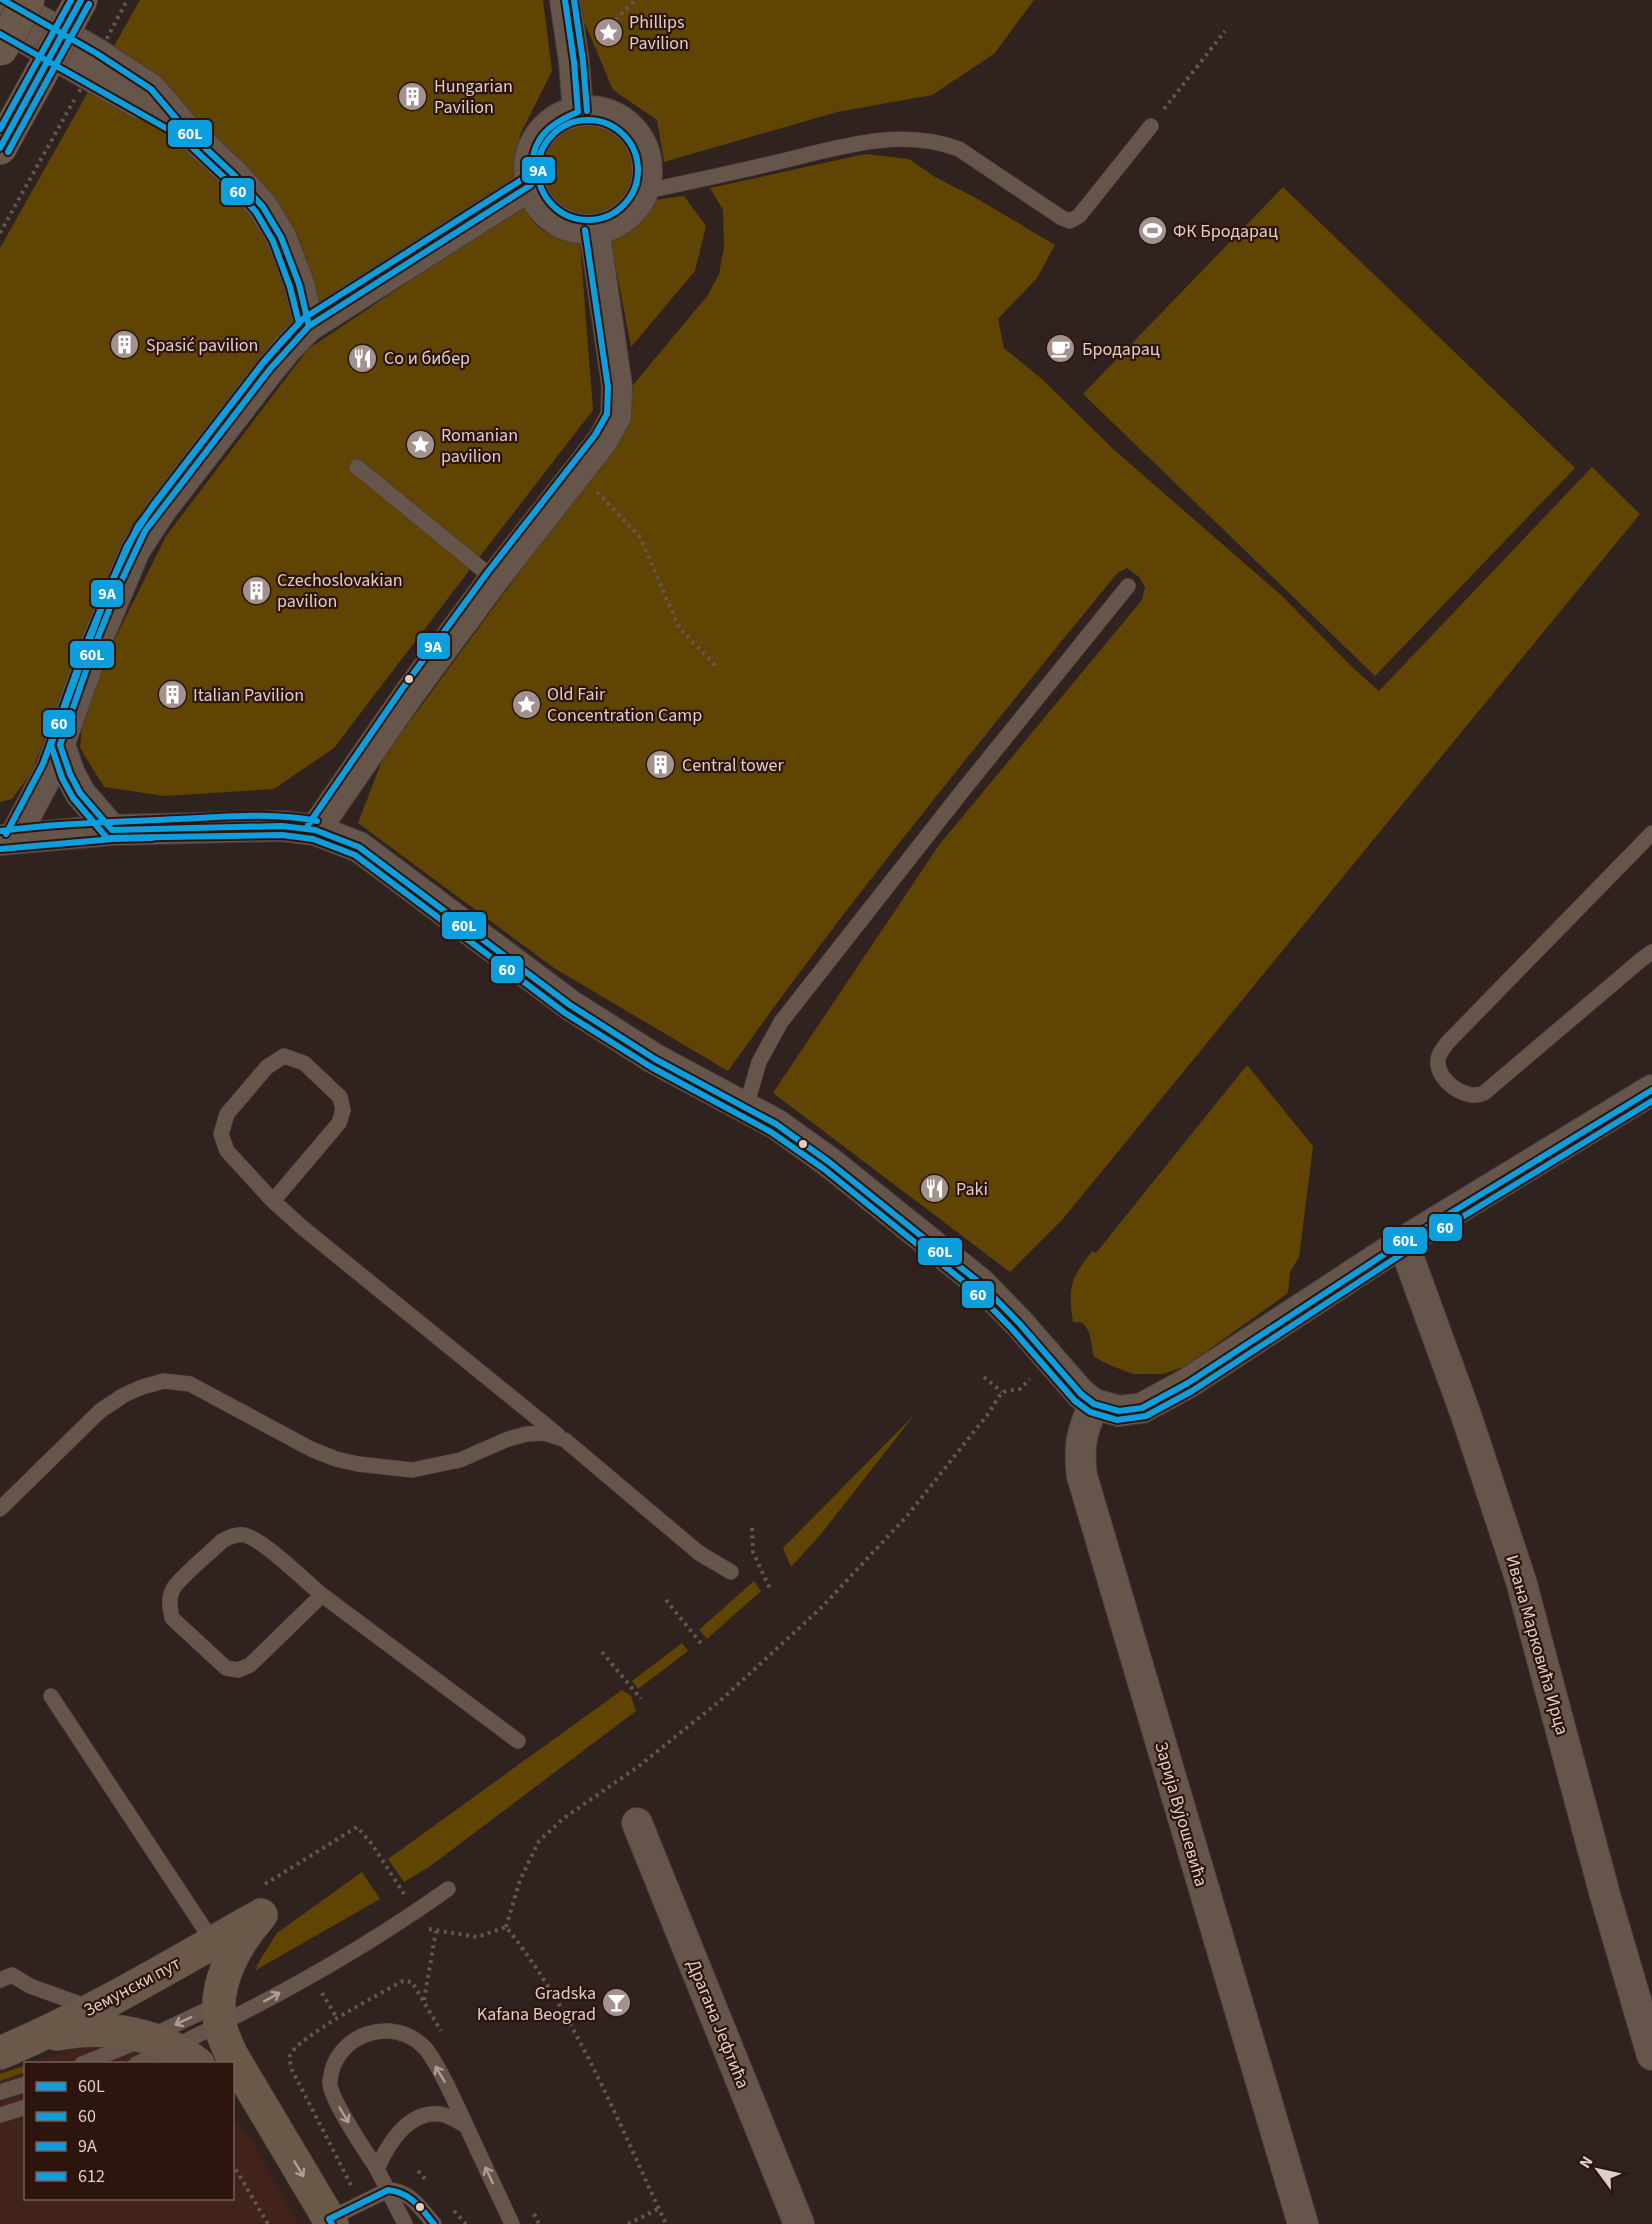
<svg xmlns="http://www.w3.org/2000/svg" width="1652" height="2224" font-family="'Source Sans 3',sans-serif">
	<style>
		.built { fill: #41231b }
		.green { fill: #604404 }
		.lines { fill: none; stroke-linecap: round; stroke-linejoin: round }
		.service-casing { stroke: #4a3e3c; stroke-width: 16 }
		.minor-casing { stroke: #4a3e3c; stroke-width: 32 }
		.secondary-casing { stroke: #4a3e3c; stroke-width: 34 }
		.path { stroke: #63574f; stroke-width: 4; stroke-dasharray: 3 4.5; stroke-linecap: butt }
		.service { stroke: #65554b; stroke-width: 15 }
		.minor { stroke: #65554b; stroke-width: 30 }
		.secondary { stroke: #6a5849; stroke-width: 33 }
		.secondary-bridge-casing { stroke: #4a3e3c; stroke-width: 34; stroke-linecap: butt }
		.path-bridge { stroke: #63574f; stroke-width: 4; stroke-dasharray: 3 4.5; stroke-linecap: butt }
		.secondary-bridge { stroke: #6a5849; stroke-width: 33 }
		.bus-1-casing { stroke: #2d150e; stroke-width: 10 }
		.bus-2-casing { stroke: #2d150e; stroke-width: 10 }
		.bus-3-casing { stroke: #2d150e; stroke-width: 10 }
		.bus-4-casing { stroke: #2d150e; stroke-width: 10 }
		.bus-1 { stroke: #0d9ede; stroke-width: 6 }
		.bus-2 { stroke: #0d9ede; stroke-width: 6 }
		.bus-3 { stroke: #0d9ede; stroke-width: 6 }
		.bus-4 { stroke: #0d9ede; stroke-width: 6 }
		.oneway { stroke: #ae9e96 }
		.oneway2 { stroke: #b09f95 }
		.bus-dot { fill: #dfcec8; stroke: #2d150e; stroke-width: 2 }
		.labels { text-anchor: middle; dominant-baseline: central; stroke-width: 4.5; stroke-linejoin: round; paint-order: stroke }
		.poi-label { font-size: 18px; fill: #dfcec8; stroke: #2d150e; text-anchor: start }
		.street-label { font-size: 18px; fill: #dfcec8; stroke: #2d150e }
		.line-badge { stroke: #2d150e; stroke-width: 2 }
		.badge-label { font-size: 16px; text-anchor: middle; font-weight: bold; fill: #fff }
	</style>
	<rect width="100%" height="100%" fill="#30221f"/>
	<path class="built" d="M131 2045 174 2064H26L75 2048Z
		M25 2064 26 2198H232L233 2117 255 2145 298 2224H0V2072Z"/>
	<path class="green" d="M140 0H543L552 71 520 135 513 181 277 338 219 410 119 552 31 773 12 799 0 802V248Z
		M575 0H1034L994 54 932 95 837 112 664 162 657 120 613 90Z
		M582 120C599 124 620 130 630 145 633 149 635 157 637 162 641 172 639 183 633 192 625 202 615 213 602 217 572 225 533 194 539 163 543 141 563 128 582 120Z
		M865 154 909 159 935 177 976 198 1055 245 1037 278 998 319 1004 348 1043 380 1112 448 1282 596 1352 667 1379 691 1592 467 1640 514 1062 1220 1010 1272 773 1093 939 845 1142 600 1145 587 1139 577 1127 568 1119 572 1114 577C982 739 849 900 728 1071L554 968 358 823 383 758 594 471 628 391 708 295 719 274 724 247 723 210 710 188Z
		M1283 187 1575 468 1375 676 1083 394Z
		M684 196 706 226 695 271 631 347 610 237 619 230 640 219 653 200Z
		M523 205C537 233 552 237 580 243L593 410 468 572 334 748 274 789 164 796 104 787 80 748 84 701 166 536 308 349Z
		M1247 1065 1313 1146 1299 1257 1290 1272 1288 1293 1186 1366 1163 1374H1133L1112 1366 1094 1357 1089 1332 1083 1323 1073 1322C1068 1286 1070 1280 1092 1251L1096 1253Z
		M915 1414 821 1534 791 1567 783 1548Z
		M754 1581 761 1591 707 1639 699 1630Z
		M682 1643 688 1651 638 1689 632 1681Z
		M622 1690 631 1696 636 1711 429 1867 404 1882 388 1859Z
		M362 1872 380 1899 256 1970 257 1965 277 1933Z
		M25 2066V2072L0 2081V2074Z"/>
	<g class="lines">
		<defs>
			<path id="service" d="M642 192C689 182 736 172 782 161 841 147 900 127 959 149L1062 218 1070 221 1079 216 1151 126
				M357 467 494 579
				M1652 833 1447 1043C1443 1049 1438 1054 1438 1061 1436 1079 1465 1102 1484 1093L1642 959 1652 952
				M746 1107 759 1062 781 1022 964 789 1128 586
				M273 1201 227 1151 221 1134 227 1114 267 1067 284 1056 304 1063 340 1097 343 1110 339 1123 273 1201 303 1228 558 1435
				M0 1509 100 1411 124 1395 142 1387 164 1381 190 1384 311 1449 336 1459 358 1464 412 1470 460 1460 508 1439 527 1434 544 1433 565 1440 699 1553 731 1572
				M322 1595C305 1581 263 1539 244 1535 236 1534 229 1537 222 1541 211 1552 179 1578 173 1589 168 1599 170 1608 172 1618L226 1668 238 1670 250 1665 322 1595 518 1741
				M51 1696 213 1942
				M0 1980 12 1975 30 1986 91 2008
				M82 2064 147 2038 219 2004
				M136 2064C245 2015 351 1958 448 1889
				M0 2092 26 2084
				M0 2115 26 2107
				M377 2169C367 2153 328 2097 330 2081 334 2034 393 2014 425 2048 438 2063 451 2094 460 2112 477 2150 495 2187 512 2224
				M329 2219 388 2190C410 2190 421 2209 434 2224
				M405 2224 377 2169C388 2144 408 2111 440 2114 449 2115 459 2122 466 2126"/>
			<path id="minor" d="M3 0 96 53 151 89 185 129 235 176 263 207 281 237 299 284 309 326
				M565 0 574 62 578 112
				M0 24 140 104
				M529 170a59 59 0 1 1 118 0a59 59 0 1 1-118 0Z
				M60 745 70 774 80 793 112 830
				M315 830 409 694 494 579 603 440 616 416 617 386 594 229
				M14 838 51 768 95 645 135 550 161 510 270 369 288 347 309 326 531 185
				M0 840 112 830 282 826 315 830 359 847 570 1005 655 1059 776 1124 829 1162 980 1283 1019 1323 1081 1394 1094 1404 1119 1411 1142 1408 1188 1383 1403 1242 1652 1090
				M1403 1242 1466 1415 1521 1581 1605 1895 1652 2055
				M1094 1404C1082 1431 1078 1446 1082 1476L1303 2224
				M637 1823 799 2224"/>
			<path id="secondary" d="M0 148 42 72
				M261 1915C236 1943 213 1983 220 2023 221 2033 227 2044 231 2054L332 2224
				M57 2034C107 2025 157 2032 198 2064
				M0 2053C88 2016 171 1966 254 1919"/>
		</defs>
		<use href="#service" class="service-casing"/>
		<use href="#minor" class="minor-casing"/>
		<use href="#secondary" class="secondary-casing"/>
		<path class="path" d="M600 36 635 0
			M1164 109 1225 31
			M0 233 74 100
			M597 492 640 537 679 628 718 668
			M984 1377 1002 1392
			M752 1528 753 1552 770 1589
			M666 1600 703 1646
			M602 1652 641 1699
			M265 1884 357 1827 372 1844 404 1894
			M506 1927 520 1880 539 1841 564 1818 639 1766 721 1700 822 1607 907 1516 988 1414 1002 1392 1020 1389 1030 1379
			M429 1929 477 1937 506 1927C575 2012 619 2124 666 2224
			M322 1993 337 2018
			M424 2000 436 1931
			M232 2163 268 2224
			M418 2171 425 2179
			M351 2185 292 2070C291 2066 289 2060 290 2056 295 2038 383 1992 403 1981L412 1982 441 2031
			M454 2211 466 2224
			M534 2214 539 2224
			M628 2224 658 2209"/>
		<use href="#service" class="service"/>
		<use href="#minor" class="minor"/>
		<use href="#secondary" class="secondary"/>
		<defs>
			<path id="secondary-bridge" d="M1 49 28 0
				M42 72 81 0"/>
		</defs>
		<use href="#secondary-bridge" class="secondary-bridge-casing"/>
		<path class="path-bridge" d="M79 92 127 0"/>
		<use href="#secondary-bridge" class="secondary-bridge"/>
		<defs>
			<path id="bus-1" d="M3 0 96 53 151 89 185 129 235 176 263 207 281 237 299 284 309 326
				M565 0 574 62 578 112C541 127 529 145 531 185L309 326 270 369 145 531 118 588 95 645 60 745 70 774 80 793 112 830 282 826 315 830 359 847 570 1005 655 1059 776 1124 829 1162 980 1283 1019 1323 1081 1394 1094 1404 1119 1411 1142 1408 1188 1383 1403 1242 1652 1090
				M0 148 81 0"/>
			<path id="bus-2" d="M0 34 180 136 229 182 256 212 273 241 290 287 299 323 263 363 138 526 110 585 51 745 62 778 73 798 107 838 282 835 313 839 355 855 565 1013 651 1067 771 1132 824 1169 974 1290 1012 1329 1075 1401 1090 1412 1117 1420 1146 1416 1192 1391 1408 1250 1652 1101
				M8 152 89 4
				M1 849 113 839 152 838"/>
			<path id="bus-3" d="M574 0 583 61 587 111
				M538 170a50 50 0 1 1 100 0a50 50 0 1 1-100 0Z
				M0 129 71 0
				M308 825 402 689 487 573 595 435 607 414 608 387 585 230
				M0 831C60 823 119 822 179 819 225 817 271 812 317 821
				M6 834 43 764 87 642 127 546 154 504 263 363 282 341 304 318 526 177"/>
			<path id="bus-4" d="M332 2224 329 2219 388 2190C410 2192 421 2208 434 2224"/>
		</defs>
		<use href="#bus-1" class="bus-1-casing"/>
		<use href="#bus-2" class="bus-2-casing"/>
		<use href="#bus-3" class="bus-3-casing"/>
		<use href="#bus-4" class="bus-4-casing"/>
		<use href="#bus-1" class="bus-1"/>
		<use href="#bus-2" class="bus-2"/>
		<use href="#bus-3" class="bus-3"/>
		<use href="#bus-4" class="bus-4"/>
	</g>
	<defs><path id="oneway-shaft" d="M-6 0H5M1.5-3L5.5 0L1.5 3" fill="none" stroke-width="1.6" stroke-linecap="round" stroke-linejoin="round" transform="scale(1.5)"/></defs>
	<g class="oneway">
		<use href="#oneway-shaft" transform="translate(272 1997) rotate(-29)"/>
		<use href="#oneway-shaft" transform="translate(183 2021) rotate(155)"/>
		<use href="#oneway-shaft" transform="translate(440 2074) rotate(-121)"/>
		<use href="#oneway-shaft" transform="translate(344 2115) rotate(59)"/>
		<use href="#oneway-shaft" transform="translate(489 2175) rotate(-115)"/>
	</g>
	<use class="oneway2" href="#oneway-shaft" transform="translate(299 2169) rotate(59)"/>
	<defs>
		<symbol id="sight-disc" viewBox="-11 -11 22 22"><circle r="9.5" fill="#a2928d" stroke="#2d150e"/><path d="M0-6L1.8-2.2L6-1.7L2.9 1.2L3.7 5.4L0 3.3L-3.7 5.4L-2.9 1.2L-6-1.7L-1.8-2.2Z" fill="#fff"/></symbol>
		<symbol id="building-disc" viewBox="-11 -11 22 22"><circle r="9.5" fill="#a2928d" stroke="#2d150e"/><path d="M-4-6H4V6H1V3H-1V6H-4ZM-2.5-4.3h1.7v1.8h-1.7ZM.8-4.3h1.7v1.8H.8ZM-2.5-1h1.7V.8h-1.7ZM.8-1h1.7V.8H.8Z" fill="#fff"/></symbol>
		<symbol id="stadium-disc" viewBox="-11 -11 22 22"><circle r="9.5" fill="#a2928d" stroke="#2d150e"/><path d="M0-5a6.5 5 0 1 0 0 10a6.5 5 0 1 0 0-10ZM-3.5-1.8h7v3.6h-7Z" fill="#fff"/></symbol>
		<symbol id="cafe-disc" viewBox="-11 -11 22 22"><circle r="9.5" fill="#a2928d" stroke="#2d150e"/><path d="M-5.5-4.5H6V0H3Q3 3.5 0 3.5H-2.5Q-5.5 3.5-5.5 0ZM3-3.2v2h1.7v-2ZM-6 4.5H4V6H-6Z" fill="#fff"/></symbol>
		<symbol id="restaurant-disc" viewBox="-11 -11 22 22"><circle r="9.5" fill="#a2928d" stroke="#2d150e"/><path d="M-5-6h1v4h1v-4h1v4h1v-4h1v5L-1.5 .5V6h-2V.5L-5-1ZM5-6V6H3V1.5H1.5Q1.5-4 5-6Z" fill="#fff"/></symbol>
		<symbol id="bar-disc" viewBox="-11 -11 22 22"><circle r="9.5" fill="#a2928d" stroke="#2d150e"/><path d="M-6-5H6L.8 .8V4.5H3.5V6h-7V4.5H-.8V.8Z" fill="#fff"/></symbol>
	</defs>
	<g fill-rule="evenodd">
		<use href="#sight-disc" x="592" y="16" width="33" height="33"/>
		<use href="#building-disc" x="396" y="80" width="33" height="33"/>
		<use href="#stadium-disc" x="1136" y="214" width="33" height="33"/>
		<use href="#building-disc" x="108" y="328" width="33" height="33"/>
		<use href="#cafe-disc" x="1044" y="332" width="33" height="33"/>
		<use href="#restaurant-disc" x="346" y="342" width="33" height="33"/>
		<use href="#sight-disc" x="404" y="428" width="33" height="33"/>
		<use href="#building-disc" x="240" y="574" width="33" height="33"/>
		<use href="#building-disc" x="156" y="678" width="33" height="33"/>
		<use href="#sight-disc" x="510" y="688" width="33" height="33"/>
		<use href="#building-disc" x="644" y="748" width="33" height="33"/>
		<use href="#restaurant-disc" x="918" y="1172" width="33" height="33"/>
		<use href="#bar-disc" x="600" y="1986" width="33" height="33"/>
	</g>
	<g class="bus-dot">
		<circle cx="409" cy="679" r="5"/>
		<circle cx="803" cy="1144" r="5"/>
		<circle cx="420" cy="2207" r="5"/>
	</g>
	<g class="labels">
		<g class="poi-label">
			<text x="629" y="22">Phillips<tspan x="629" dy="21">Pavilion</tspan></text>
			<text x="434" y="86">Hungarian<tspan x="434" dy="21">Pavilion</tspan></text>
			<text x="1173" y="231">ФК Бродарац</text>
			<text x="146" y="345">Spasić pavilion</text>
			<text x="1082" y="349">Бродарац</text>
			<text x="384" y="358">Со и бибер</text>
			<text x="441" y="435">Romanian<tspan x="441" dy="21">pavilion</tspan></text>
			<text x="277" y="580">Czechoslovakian<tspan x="277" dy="21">pavilion</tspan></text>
			<text x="547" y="694">Old Fair<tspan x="547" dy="21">Concentration Camp</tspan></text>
			<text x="193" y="695">Italian Pavilion</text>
			<text x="682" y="765">Central tower</text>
			<text x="956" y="1189">Paki</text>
			<text x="596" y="1993" text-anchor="end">Gradska<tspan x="596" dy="21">Kafana Beograd</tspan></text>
		</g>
		<g class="street-label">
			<text transform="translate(1537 1645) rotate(74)">Ивана Марковића Ирца</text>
			<text transform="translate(1181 1814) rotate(74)">Зарија Вујошевића</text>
			<text transform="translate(132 1987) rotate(-28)">Земунски пут</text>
			<text transform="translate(718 2024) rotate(68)">Драгана Јефтића</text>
		</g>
	</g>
	<g class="line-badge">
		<rect x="167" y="119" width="46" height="29" rx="6" fill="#0d9ede"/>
		<rect x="521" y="156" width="35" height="28" rx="6" fill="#0d9ede"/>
		<rect x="220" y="177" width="35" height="29" rx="6" fill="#0d9ede"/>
		<rect x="90" y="579" width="34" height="29" rx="6" fill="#0d9ede"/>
		<rect x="416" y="632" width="35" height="28" rx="6" fill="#0d9ede"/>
		<rect x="69" y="640" width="46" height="29" rx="6" fill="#0d9ede"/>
		<rect x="42" y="709" width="34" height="29" rx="6" fill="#0d9ede"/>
		<rect x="441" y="911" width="46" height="29" rx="6" fill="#0d9ede"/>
		<rect x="490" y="955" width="34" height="29" rx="6" fill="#0d9ede"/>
		<rect x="1428" y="1213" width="35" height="29" rx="6" fill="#0d9ede"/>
		<rect x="1382" y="1226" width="46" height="29" rx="6" fill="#0d9ede"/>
		<rect x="917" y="1237" width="46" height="29" rx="6" fill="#0d9ede"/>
		<rect x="961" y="1280" width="34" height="29" rx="6" fill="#0d9ede"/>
	</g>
	<g class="badge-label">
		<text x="190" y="139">60L</text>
		<text x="538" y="176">9A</text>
		<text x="238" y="197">60</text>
		<text x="107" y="599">9A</text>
		<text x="433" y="652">9A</text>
		<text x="92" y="660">60L</text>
		<text x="59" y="729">60</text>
		<text x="464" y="931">60L</text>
		<text x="507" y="975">60</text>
		<text x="1445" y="1233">60</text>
		<text x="1405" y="1246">60L</text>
		<text x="940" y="1257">60L</text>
		<text x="978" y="1300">60</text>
	</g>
	<rect x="24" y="2062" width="210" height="138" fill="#2d150e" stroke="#745f58" stroke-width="1.5"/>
	<rect x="36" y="2082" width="30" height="9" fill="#0d9ede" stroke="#745f58" stroke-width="1.5"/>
	<text x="78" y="2092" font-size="18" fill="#dfcec8">60L</text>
	<rect x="36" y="2112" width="30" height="9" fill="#0d9ede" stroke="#745f58" stroke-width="1.5"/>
	<text x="78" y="2122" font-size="18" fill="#dfcec8">60</text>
	<rect x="36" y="2142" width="30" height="9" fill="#0d9ede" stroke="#745f58" stroke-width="1.5"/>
	<text x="78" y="2152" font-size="18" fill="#dfcec8">9A</text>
	<rect x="36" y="2172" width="30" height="9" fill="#0d9ede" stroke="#745f58" stroke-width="1.5"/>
	<text x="78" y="2182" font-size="18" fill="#dfcec8">612</text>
	<g transform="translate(1598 2170) rotate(303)" stroke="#2d150e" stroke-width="4.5" paint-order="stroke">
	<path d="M0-4.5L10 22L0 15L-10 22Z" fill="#dfcec8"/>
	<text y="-9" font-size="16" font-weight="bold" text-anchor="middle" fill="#dfcec8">N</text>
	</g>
</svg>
